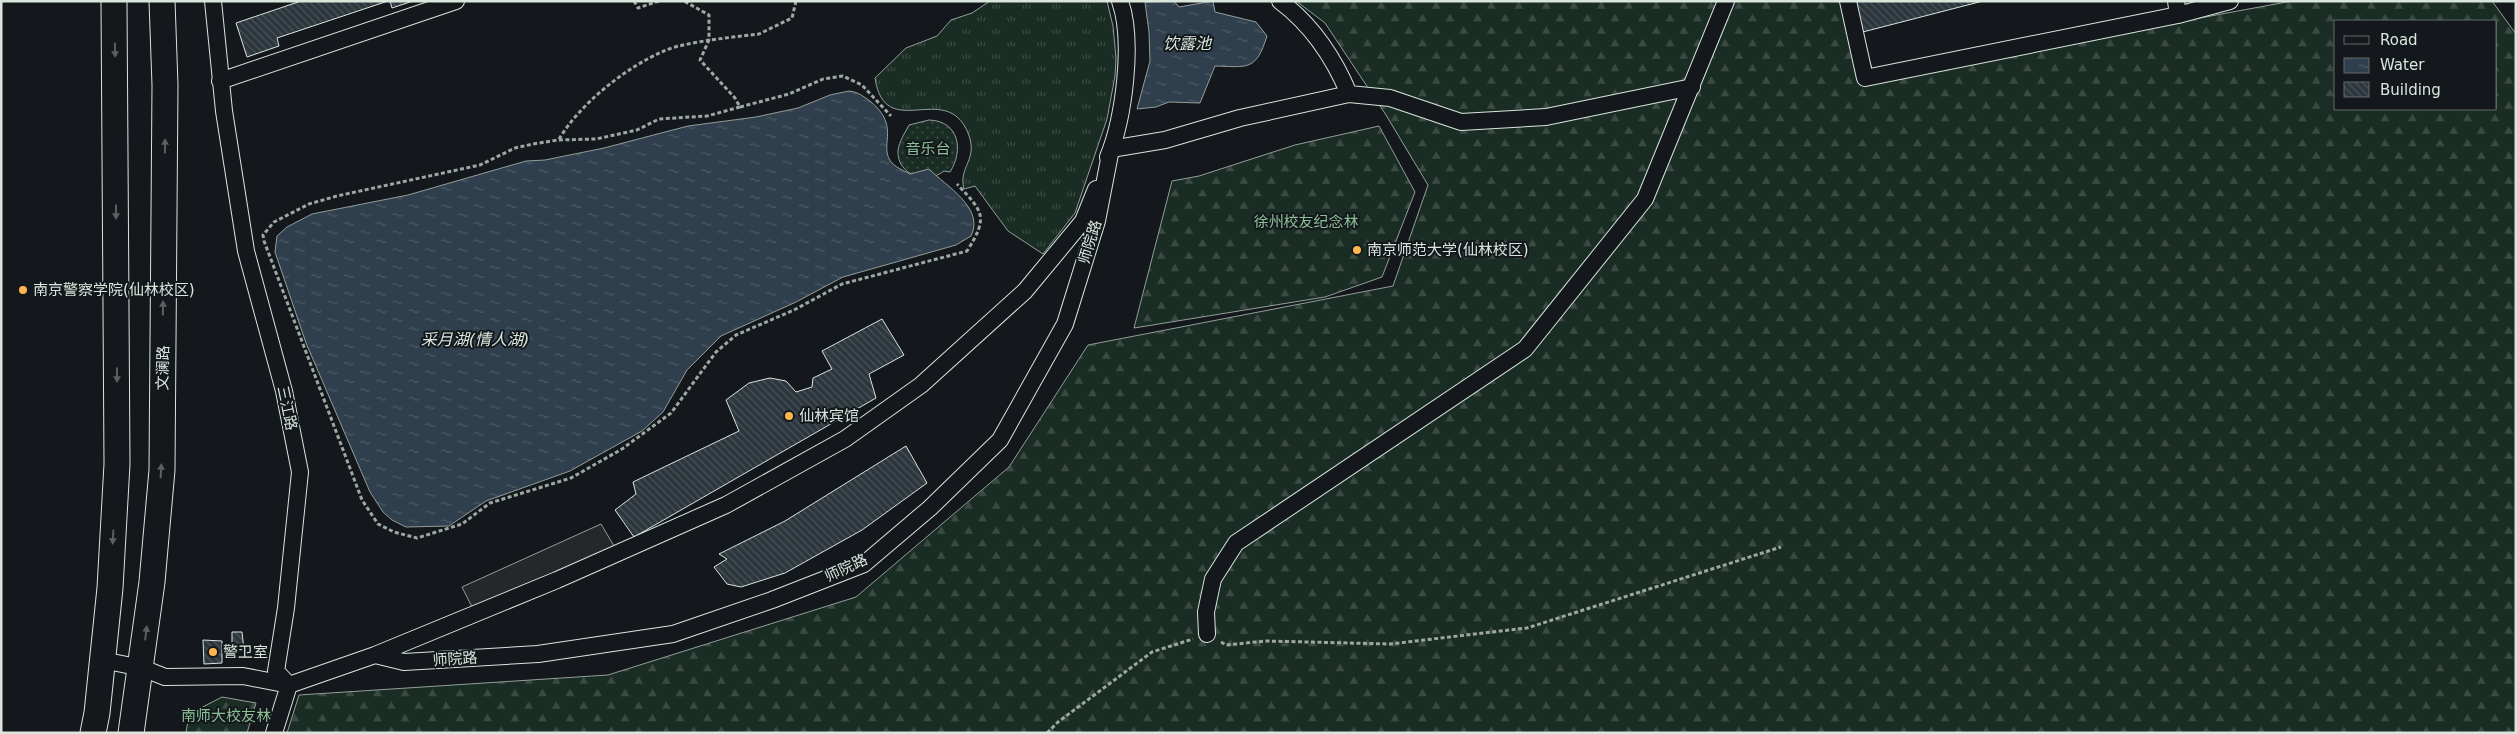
<svg xmlns="http://www.w3.org/2000/svg" width="2517" height="734" font-family="'DejaVu Sans','Noto Sans SC',sans-serif">
	<style>
		.grass { fill: url(#grass-tufts); stroke: #939e99 }
		.forest { fill: url(#forest-firs); stroke: #939e99; fill-rule: evenodd }
		.park { fill: url(#park-dots); stroke: #939e99 }
		.parking { fill: #24282b; stroke: #939e99 }
		.water { fill: url(#water-ripples); stroke: #939e99 }
		.building { fill: url(#building-back-hatch); stroke: #d8e6dc }
		.lines { fill: none; stroke-linecap: round; stroke-linejoin: round }
		.minor-casing { stroke: #d8e6dc; stroke-width: 18 }
		.primary-casing { stroke: #d8e6dc; stroke-width: 27 }
		.path { stroke: #9da8a2; stroke-width: 3; stroke-dasharray: 4 2.5; stroke-linecap: butt }
		.minor { stroke: #14181c; stroke-width: 16 }
		.primary { stroke: #14181c; stroke-width: 25 }
		.oneway { fill: #59605f }
		.poi-dot { fill: #ffb74d; stroke: #14181c; stroke-width: 2 }
		.labels { text-anchor: middle; dominant-baseline: central; stroke-width: 4; stroke-linejoin: round; paint-order: stroke }
		.park-label { font-size: 15px; fill: #8ac095; stroke: #14181c }
		.street-label { font-size: 15px; fill: #d8e6dc; stroke: #14181c }
		.poi-label { font-size: 15px; fill: #d8e6dc; stroke: #14181c; text-anchor: start }
		.water-label { font-size: 16px; font-style: italic; fill: #d8e6dc; stroke: #14181c }
	</style>
	<defs>
		<pattern id="grass-tufts" width="24" height="20" patternUnits="userSpaceOnUse" patternTransform="scale(1.25)"><rect width="24" height="20" fill="#1a2d24"/><path d="M3 7l-1-3M5 7V3M7 7l1-3M15 17l-1-3M17 17v-4M19 17l1-3" fill="none" stroke="#3b4b43"/></pattern>
		<pattern id="forest-firs" width="22" height="20" patternUnits="userSpaceOnUse" patternTransform="scale(1.25)"><rect width="22" height="20" fill="#1a2d24"/><path d="M5 1l3.5 6h-7zM16 11l3.5 6h-7z" fill="#3b4b43"/></pattern>
		<pattern id="park-dots" width="8" height="8" patternUnits="userSpaceOnUse" patternTransform="scale(1.25)"><rect width="8" height="8" fill="#1a2d24"/><path d="M2 2h.1M6 6h.1" fill="none" stroke="#3b4b43" stroke-width="1.8" stroke-linecap="round"/></pattern>
		<pattern id="water-ripples" width="26" height="14" patternUnits="userSpaceOnUse" patternTransform="scale(1.25)"><rect width="26" height="14" fill="#2f3f4d"/><path d="M2 4q2-2 4 0t4 0M15 11q2-2 4 0t4 0" fill="none" stroke="#4c5b66"/></pattern>
		<pattern id="building-back-hatch" width="6" height="6" patternUnits="userSpaceOnUse" patternTransform="scale(1.25)"><rect width="6" height="6" fill="#2c363c"/><path d="M-1 5l2 2M0 0l6 6M5-1l2 2" fill="none" stroke="#4a5358"/></pattern>
	</defs>
	<rect width="100%" height="100%" fill="#14181c"/>
	<path class="grass" d="M990 1H1107L1113 26 1116 58 1115 76 1107 119 1075 213 1043 254 1008 231 975 186 964 189C958 166 979 160 968 133 946 79 885 144 875 78L906 48 937 36 951 20 972 13Z"/>
	<path class="forest" d="M1296 1H1850L1875 78 2292 1H2492L2516 34V733H287L299 695 608 675 856 597 1009 467 1088 345 1393 286 1428 185 1386 115 1325 23ZM2336 21H2496V109H2336Z
		M1379 126 1415 192 1382 277 1325 297 1134 328 1172 181 1199 176 1295 145Z
		M222 697 256 703 247 733H186L189 714Z"/>
	<path class="park" d="M929 120C959 121 964 150 950 172L944 171C927 185 897 175 898 151 899 141 905 133 909 125Z"/>
	<path class="parking" d="M601 524 614 546 473 609 462 587Z"/>
	<path class="water" d="M1174 1 1179 7 1213 1 1215 12 1256 22 1267 36C1256 71 1248 67 1215 66L1200 103 1169 102 1156 107 1137 109 1150 61 1149 32 1145 2Z
		M849 91C858 92 863 96 870 101 903 128 876 147 893 164 897 168 905 171 910 174L929 169C946 186 985 208 971 236L956 245 843 277 796 302 721 336 687 370 663 412 642 431 570 471 486 501 449 526 406 527 392 520 383 512 370 492 306 343 275 252 277 236 287 227 312 214 408 195 526 161 545 160 604 148 688 126 756 117 798 108 830 95Z"/>
	<path class="building" d="M301 1H388L277 38 279 46 247 57 236 23Z
		M390 1H413L392 8Z
		M1848 1H1983L1855 34Z
		M882 319 904 355 869 374 876 398 634 537 615 510 636 494 633 482 739 431 726 400 749 383 770 378 786 381 796 392 812 387 813 378 832 369 822 351Z
		M906 446 927 483 862 530 785 573 741 587 727 584 714 567 727 559 719 554 785 521Z
		M232 632H242L244 650 232 649Z
		M203 640 222 641V663L204 664Z"/>
	<g class="lines">
		<defs>
			<path id="minor" d="M213 1 224 111 246 251 284 391 300 472 286 608 276 671 289 685 274 733
				M1280 1C1312 25 1334 58 1349 94
				M1848 1 1865 78 2178 15
				M2176 1 2178 15 2230 1
				M220 81 456 1
				M1108 157C1124 118 1134 41 1120 1
				M1207 634 1206 612 1213 579 1236 543 1525 349 1645 199 1726 1
				M375 655 404 662 538 654 673 634 772 600 864 564 930 508 1000 440 1065 324 1097 221 1111 149 1165 140 1240 118 1349 94 1390 98 1461 122 1546 117 1692 87
				M102 660 142 668 165 677 243 676 289 685 375 655 557 580 726 505 845 439 921 385 1025 291 1083 221 1096 189"/>
			<path id="primary" d="M93 733 97 713 110 588 117 464 114 1
				M131 733 152 582 162 470 165 85 162 1"/>
		</defs>
		<use href="#minor" class="minor-casing"/>
		<use href="#primary" class="primary-casing"/>
		<path class="path" d="M634 1 638 8 659 1
			M796 1 792 18 759 34 709 40 700 60 735 98 740 107 789 94 823 79 843 76 862 85 891 116
			M740 107 707 116 659 119 637 130 596 139 558 140 533 144 515 148 480 165 337 196 309 204 274 222 263 235 264 241 362 500 378 524 394 532 417 538 462 524 490 503 571 478 622 449 671 413 716 352 736 335 794 310 842 284 967 251C989 216 983 212 957 184
			M559 139C580 104 626 67 664 51 677 45 695 43 709 40V15L684 1
			M1221 642 1226 645 1266 641 1390 644 1527 628 1781 547
			M1047 733 1058 722 1152 652 1193 639"/>
		<use href="#minor" class="minor"/>
		<use href="#primary" class="primary"/>
	</g>
	<defs><path id="oneway-solid" d="M-6-.8H1V-3.2L6.5 0L1 3.2V.8H-6Z" transform="scale(1.25)"/></defs>
	<g class="oneway">
		<use href="#oneway-solid" transform="translate(115 50) rotate(89)"/>
		<use href="#oneway-solid" transform="translate(165 146) rotate(-89)"/>
		<use href="#oneway-solid" transform="translate(116 212) rotate(90)"/>
		<use href="#oneway-solid" transform="translate(163 308) rotate(-89)"/>
		<use href="#oneway-solid" transform="translate(117 375) rotate(90)"/>
		<use href="#oneway-solid" transform="translate(161 471) rotate(-87)"/>
		<use href="#oneway-solid" transform="translate(113 537) rotate(93)"/>
		<use href="#oneway-solid" transform="translate(146 633) rotate(-83)"/>
	</g>
	<g class="poi-dot">
		<circle cx="1357" cy="250" r="5"/>
		<circle cx="23" cy="290" r="5"/>
		<circle cx="789" cy="416" r="5"/>
		<circle cx="213" cy="652" r="5"/>
	</g>
	<g class="labels">
		<g class="park-label">
			<text x="928" y="149">音乐台</text>
			<text x="1306" y="222">徐州校友纪念林</text>
			<text x="226" y="716">南师大校友林</text>
		</g>
		<g class="street-label">
			<text transform="translate(1090 242) rotate(-73)">师院路</text>
			<text transform="translate(163 368) rotate(-89)">文澜路</text>
			<text transform="translate(287 408) rotate(78)">三江路</text>
			<text transform="translate(846 568) rotate(-25)">师院路</text>
			<text transform="translate(455 659) rotate(-4)">师院路</text>
		</g>
		<g class="poi-label">
			<text x="1367" y="250">南京师范大学(仙林校区)</text>
			<text x="33" y="290">南京警察学院(仙林校区)</text>
			<text x="799" y="416">仙林宾馆</text>
			<text x="223" y="652">警卫室</text>
		</g>
		<g class="water-label">
			<text x="1187" y="43">饮露池</text>
			<text x="475" y="339">采月湖(情人湖)</text>
		</g>
	</g>
	<rect width="2517" height="734" fill="none" stroke="#d8e6dc" stroke-width="5"/>
	<rect x="2334" y="20" width="162" height="90" fill="#14181c" stroke="#626a69"/>
	<rect x="2344" y="36" width="25" height="8" fill="#14181c" stroke="#626a69"/>
	<text x="2380" y="45" font-size="15" fill="#d8e6dc">Road</text>
	<rect x="2344" y="58" width="25" height="15" fill="url(#water-ripples)" stroke="#626a69"/>
	<text x="2380" y="70" font-size="15" fill="#d8e6dc">Water</text>
	<rect x="2344" y="82" width="25" height="15" fill="url(#building-back-hatch)" stroke="#626a69"/>
	<text x="2380" y="95" font-size="15" fill="#d8e6dc">Building</text>
</svg>
